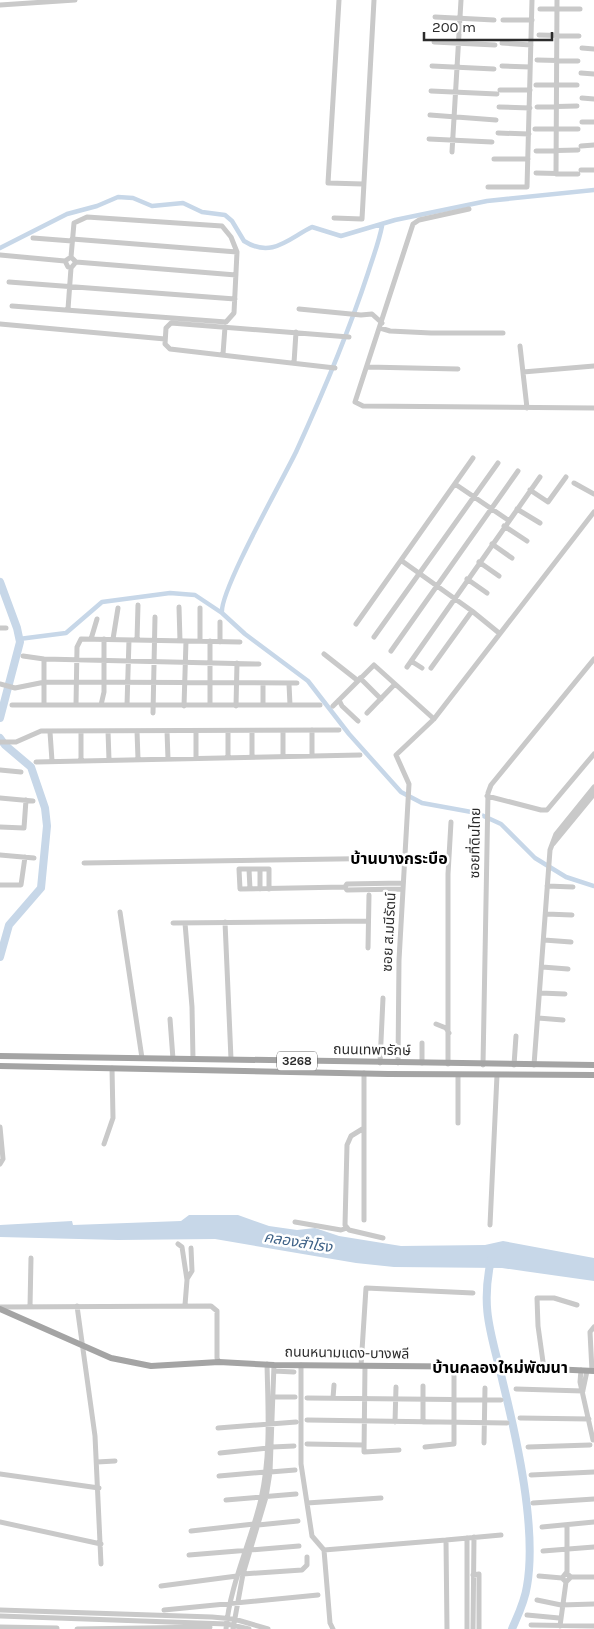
<svg xmlns="http://www.w3.org/2000/svg" width="594" height="1629" font-family="Karla,'Noto Sans Thai',sans-serif">
	<style>
		.water { fill: #c7d7e8 }
		.lines { fill: none; stroke-linecap: round; stroke-linejoin: round }
		.canal { stroke: #c7d7e8; stroke-width: 4.5 }
		.river { stroke: #c7d7e8; stroke-width: 8 }
		.minor { stroke: #c9c9c9; stroke-width: 5 }
		.major { stroke: #a4a4a4; stroke-width: 6 }
		.labels { text-anchor: middle; dominant-baseline: central; stroke-width: 5; stroke-linejoin: round; paint-order: stroke }
		.shield { fill: #fff; stroke: #6b6b6b; stroke-width: 1 }
		.shield-label { font-size: 12px; font-weight: bold; fill: #2c2c2c }
		.street-label { font-size: 14px; fill: #2c2c2c; stroke: #fff }
		.water-label { font-size: 15px; font-style: italic; fill: #406388; stroke: #fff }
		.quarter-label { font-size: 16px; font-weight: bold; fill: #000; stroke: #fff }
	</style>
	<rect width="100%" height="100%" fill="#fff"/>
	<path class="water" d="M189 1215H238L269 1226 297 1230 315 1228 339 1236 401 1246 485 1245 503 1241 594 1258V1281L502 1268 394 1267 356 1263 215 1239 118 1240 0 1237V1225L72 1221 73 1225 181 1221Z"/>
	<g class="lines">
		<path class="canal" d="M382 226C379 242 373 257 368 273 348 334 323 393 296 452 283 479 219 592 222 613L245 634 308 681 349 734 401 792 422 803 477 813 501 824 535 858 566 877 594 886
			M0 248 67 214 97 206 118 197 133 198 152 206 183 203 202 212 225 215 232 221 244 241C272 259 289 238 312 227L341 236 395 220 487 201 594 190
			M19 639 66 633 102 602 170 593 195 595 222 613"/>
		<path class="river" d="M0 582 17 628 20 642 0 718
			M0 738 5 745 31 767 45 808 47 826 41 888 9 925 0 957
			M491 1260C480 1310 492 1335 503 1383 517 1440 537 1529 527 1586 525 1601 518 1615 512 1629"/>
		<path class="minor" d="M339 0 328 183 363 184
			M0 5 75 0
			M540 9H580
			M435 17 494 20
			M503 20H532
			M539 35 579 36
			M434 42 495 45
			M502 43 531 45
			M582 48 594 49
			M537 60 578 61
			M432 66 494 69
			M502 66 530 67
			M581 73 594 74
			M536 85H577
			M500 90H530
			M431 91 497 94
			M582 98 594 99
			M499 107 530 108
			M537 107 577 106
			M430 115 496 120
			M582 122H594
			M535 129H578
			M498 133 529 134
			M429 139 492 142
			M581 146 594 145
			M536 151 578 150
			M452 152 461 0
			M494 159H528
			M581 170H594
			M536 173 578 174
			M556 174 557 0
			M488 187H527L532 0
			M469 209 419 220 413 224 355 402 363 406 594 408
			M334 218 362 219 374 0
			M33 238 72 241
			M72 239 237 252
			M0 255 65 261
			M76 262 236 275
			M9 282 235 299
			M12 306 226 322 234 313 237 252 231 237 222 226 87 217 74 223 71 257
			M68 309 71 268 76 262 71 257 65 261 68 267 71 268
			M299 309 361 315 372 314 382 323
			M0 324 165 339
			M380 328 390 331 431 333H503
			M520 346 527 408
			M223 354 225 327
			M294 363 296 332
			M367 367 458 369
			M335 368 170 349 165 344 166 328 171 323 349 337
			M523 372 594 366
			M574 483 594 494
			M455 484 508 520
			M530 490 548 502 566 477
			M517 509 540 523
			M504 526 527 541
			M492 544 512 558
			M402 561 472 611 499 633
			M479 562 499 576
			M467 579 487 593
			M179 607 180 641
			M220 622V642
			M356 624 473 458
			M0 628H6
			M374 637 498 463
			M91 639 97 619
			M113 639 118 608
			M137 640 138 605
			M200 641V608
			M391 651 518 471
			M324 654 357 680
			M23 656 44 659 259 664
			M411 661 422 668
			M407 667 540 477
			M431 668 472 611
			M360 678 381 699
			M263 683V705
			M0 684 15 688 45 682 297 683
			M289 684 290 705
			M339 700 342 706 358 721
			M44 704V659
			M12 705H320
			M76 705 77 647 81 639 240 642
			M101 705 104 692V639
			M127 705 129 640
			M210 705V641
			M184 706 186 641
			M236 706 237 663
			M333 706 374 665 434 719
			M153 713 155 617
			M367 713 395 684
			M312 730V756
			M108 731 109 760
			M137 731 138 759
			M167 731 168 759
			M196 731V758
			M228 731V758
			M252 731V757
			M283 731V756
			M50 732 52 761
			M81 732V760
			M0 742H16L41 731 339 730
			M36 762 360 755
			M0 770 21 772
			M487 796 541 810H547L594 754
			M0 798 33 801
			M0 827 24 828 26 800
			M553 844 594 794
			M0 855 34 858
			M84 863 403 858
			M249 869 250 889
			M260 869V889
			M0 885H21L25 857
			M547 886 573 887
			M269 889V869H239L240 889 345 887
			M402 889 347 890 345 887 347 884 403 883
			M120 912 142 1058
			M546 914 572 915
			M225 922 231 1059
			M173 923 368 921
			M185 923 192 1007 193 1059
			M544 940 571 942
			M368 948 369 895
			M542 967 568 969
			M540 993 565 994
			M538 1018 563 1020
			M170 1019 173 1059
			M436 1024 446 1028 449 1033
			M380 1063 383 998
			M398 1063 399 960 409 784 396 755 434 719 594 512
			M422 1063V1043
			M448 1064V874L451 822
			M483 1065 488 793 491 785 594 659
			M514 1065 516 1036
			M534 1065 550 850 556 834 594 787
			M458 1123V1075
			M0 1127 3 1159 0 1164
			M364 1128 351 1136 347 1145 345 1225 349 1230 383 1238
			M104 1144 113 1118 112 1068
			M364 1220V1073
			M295 1222 341 1230 347 1228
			M490 1225 497 1075
			M178 1244 182 1247 187 1280 185 1305
			M187 1279 192 1271 191 1248
			M77 1306 95 1436 101 1564
			M0 1307 211 1306 217 1311V1358L219 1362
			M30 1307 31 1258
			M301 1365V1464L312 1536 324 1550 330 1623 333 1629
			M361 1366 366 1288 473 1293
			M365 1366 364 1452 399 1450
			M544 1369 538 1326 537 1298H554L577 1305
			M581 1370 580 1382 593 1440
			M274 1371 294 1372
			M592 1371 590 1332 594 1327
			M516 1389 583 1391
			M583 1390 587 1371
			M273 1397H295
			M307 1398 501 1400
			M333 1398 334 1385
			M520 1418 589 1419
			M307 1420 507 1423
			M395 1422 396 1387
			M423 1422V1386
			M218 1428 296 1422
			M484 1443 485 1388
			M307 1444 363 1445
			M272 1447 294 1446
			M425 1447 454 1444V1367
			M528 1447 590 1445
			M220 1453 268 1448
			M97 1462 115 1461
			M270 1472 295 1470
			M0 1474 99 1488
			M531 1475 594 1472
			M219 1476 266 1472
			M226 1500 296 1494
			M307 1503 381 1498
			M533 1503 594 1499
			M0 1522 101 1544
			M258 1525 298 1521
			M567 1525V1573
			M542 1527 594 1522
			M191 1531 254 1524
			M446 1540 501 1535
			M324 1550 446 1540 447 1629
			M543 1551 594 1547
			M189 1555 299 1546
			M243 1574 302 1570 307 1565V1557
			M473 1575 479 1574V1629
			M539 1576 562 1578 566 1582 571 1577 566 1573 562 1578
			M571 1577H594
			M161 1586 237 1576
			M537 1600 561 1605 594 1604
			M0 1610 212 1617 234 1619 268 1629
			M164 1610 318 1595
			M527 1615 559 1618
			M0 1616 227 1624 249 1629
			M531 1625 594 1626
			M560 1626 566 1582
			M0 1627 57 1628
			M77 1629 210 1627
			M226 1629C230 1584 251 1542 261 1499 271 1455 268 1409 267 1364
			M233 1629 243 1574 266 1497 270 1472 274 1365
			M467 1629V1538
			M473 1629 474 1537"/>
		<path class="major" d="M0 1056 594 1065
			M0 1066 388 1074 594 1075
			M0 1309 111 1358 151 1366 219 1362 274 1365 509 1367 594 1371"/>
	</g>
	<g class="labels">
		<rect class="shield" x="277" y="1051.5" width="40" height="19" rx="4"/>
		<g class="shield-label">
			<text x="297" y="1061">3268</text>
		</g>
		<g class="street-label">
			<text transform="translate(475 843) rotate(-89)">ซอยที่ดินไทย</text>
			<text transform="translate(389 932) rotate(-87)">ซอย ส.มนีรัตน์</text>
			<text transform="translate(372 1050) rotate(1)">ถนนเทพารักษ์</text>
			<text transform="translate(347 1353) rotate(1)">ถนนหนามแดง-บางพลี</text>
		</g>
		<g class="water-label">
			<text transform="translate(298 1242) rotate(9)">คลองสำโรง</text>
		</g>
		<g class="quarter-label">
			<text x="399" y="858">บ้านบางกระบือ</text>
			<text x="500" y="1367">บ้านคลองใหม่พัฒนา</text>
		</g>
	</g>
	<path d="M424 32v8h128v-8" fill="none" stroke="#2c2c2c" stroke-width="2.5"/>
	<text x="432" y="32" font-size="15" fill="#2c2c2c" stroke="#ffffff" stroke-width="4" paint-order="stroke">200 m</text>
</svg>
